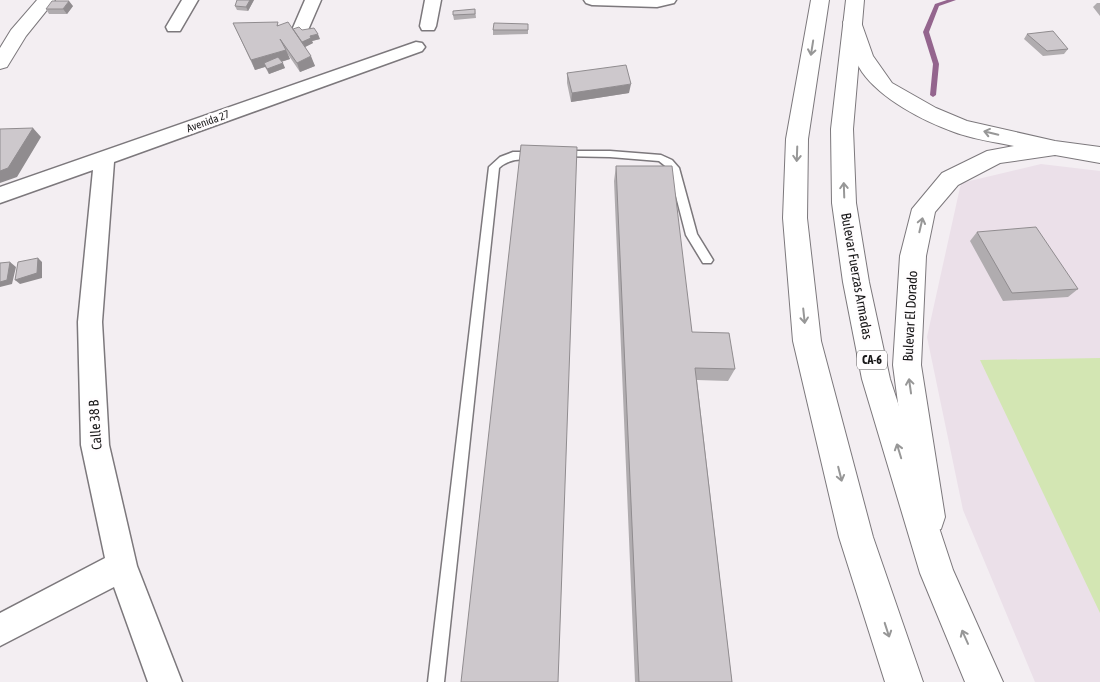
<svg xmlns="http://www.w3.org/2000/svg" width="1100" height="682" font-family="'Asap Condensed',sans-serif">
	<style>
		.built { fill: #ebe0e9 }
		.green { fill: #d3e6b3 }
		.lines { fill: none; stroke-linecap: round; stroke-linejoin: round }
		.stream { fill: #94658e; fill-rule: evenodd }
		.lane-casing { stroke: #7c787c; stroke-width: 3 }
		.street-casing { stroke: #7c787c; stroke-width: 3 }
		.secondary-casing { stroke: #7c787c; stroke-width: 2 }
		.highway-casing { stroke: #7c787c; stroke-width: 2 }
		.lane { fill: #fff; fill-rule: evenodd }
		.street { fill: #fff; fill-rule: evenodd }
		.secondary { fill: #fff; fill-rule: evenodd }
		.highway { fill: #fff; fill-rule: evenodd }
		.wall { fill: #b0acaf }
		.shaded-wall { fill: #908c8f }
		.building { fill: #cdc8cc; stroke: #908c8f }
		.oneway { stroke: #979797 }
		.labels { text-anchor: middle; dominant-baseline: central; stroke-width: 5; stroke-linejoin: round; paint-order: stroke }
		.far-street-label { font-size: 11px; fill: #181718; stroke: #fffdfe }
		.shield { fill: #fffdfe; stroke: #5d5c5d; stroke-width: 1 }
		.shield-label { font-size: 12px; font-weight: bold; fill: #181718 }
		.street-label { font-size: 14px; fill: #181718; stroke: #fffdfe }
	</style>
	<rect width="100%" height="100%" fill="#f3eef2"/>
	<path class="built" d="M1041 164 1100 171V682H1035L963 510 927 337 961 183Z"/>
	<path class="green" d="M1100 358V613L980 360Z"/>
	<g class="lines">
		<path class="stream" d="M947 0H956L939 6 929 32 939 64 936 95 933 97 930 95 933 64 923 32 935 4Z"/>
		<defs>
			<path id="lane" d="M561 151H610L661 155 672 160 679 168 697 234 713 260 711 263H703L686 235 669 169 659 161 610 157 557 156 556 154Z
				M513 152H536L541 155C533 163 514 154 499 168L444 682H428L489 167 500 157Z"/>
			<path id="street" d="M182 0H198L180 31H168L166 27Z
				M305 0H321L308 30 306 34H294L292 30Z
				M425 0H441L436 26 434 30H422L420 26Z
				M584 0H676L674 3 657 7 592 5 586 3Z
				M416 42 422 43 425 47 422 51 114 162 102 322 109 445 137 566 182 682H148L114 587 0 646V613L105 558 81 445 78 322 93 170 0 203V187Z"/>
			<path id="secondary" d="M37 0H55L26 36 7 67 0 69V48L11 30Z
				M852 17 858 18 861 22 873 56 892 83 936 108 967 121 1055 141 1100 147V163L1055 155 1000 163 958 185 935 212 926 256 921 365 945 517 941 529 929 533 917 529 913 517 893 365 900 256 912 209 942 173 987 151 1014 146C994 142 973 139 954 132 923 121 881 99 862 72 852 57 848 39 843 22L846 18Z"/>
			<path id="highway" d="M811 0H829L808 139 807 218 821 341 873 537 923 682H885L839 537 793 341 783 218 786 139Z
				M846 0H864L853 129 856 203 869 282 890 379 953 570 1003 682H965L920 573 862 379 843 282 832 203 831 129Z"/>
		</defs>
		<use href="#lane" class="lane-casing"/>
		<use href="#street" class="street-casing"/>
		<use href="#secondary" class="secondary-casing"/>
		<use href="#highway" class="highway-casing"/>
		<use href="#lane" class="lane"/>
		<use href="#street" class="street"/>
		<use href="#secondary" class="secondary"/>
		<use href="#highway" class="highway"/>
	</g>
	<path class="wall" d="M254 0 248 11 237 10 235 6Z
		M1097 3H1100V16L1093 7Z
		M73 6 67 14H49L46 9Z
		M475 9 476 18 454 20 453 15Z
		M233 23 280 25 293 29 302 30 320 39 312 41 313 43 305 47 315 66 300 72 287 53 290 59 281 62 285 68 269 74 265 67 255 70Z
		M528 28V34L493 35V30Z
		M1027 34 1068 49 1064 54 1043 56 1024 39Z
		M567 73 629 93 571 102 567 83Z
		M616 166 692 332 735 369 728 381 697 380 732 682H635L614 181Z
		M977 232 1078 289 1068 297 1003 301 970 241Z"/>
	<path class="shaded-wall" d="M250 0H254L248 11 246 7Z
		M69 1 73 6 67 14 63 9Z
		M318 34 320 39 312 41 313 43 303 48 301 43 310 36Z
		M286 50 290 59 255 70 251 60Z
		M311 56 315 66 300 72 297 63Z
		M283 63 285 68 269 74 267 69Z
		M631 84 629 93 571 102 572 93Z
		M33 128 41 137 17 177 0 183V171Z
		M38 258 42 262V278L20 284 15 280Z
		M10 262 16 267 12 284 0 287V282Z"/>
	<path class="building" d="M237 0H250L246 7 235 6Z
		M52 1H69L63 9H46Z
		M475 9V14L453 15V11Z
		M278 22 277 26 288 22 311 56 297 63 280 39 286 50 251 60 233 23Z
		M494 23 528 24V30H493Z
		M299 27 302 30 314 28 318 34 310 36 311 38 302 42 293 29Z
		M1053 31 1068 49 1047 51 1027 34Z
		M278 57 283 63 267 69 264 63Z
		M626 65 631 84 572 93 567 73Z
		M33 128 8 168 0 171V129Z
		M521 145 577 147 558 682H461Z
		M616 166H672L692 332 729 333 735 369 695 368 732 682H639Z
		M1036 227 1078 289 1012 293 977 232Z
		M38 258 37 273 15 280 18 262Z
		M10 262 7 280 0 282V263Z"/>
	<defs><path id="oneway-shaft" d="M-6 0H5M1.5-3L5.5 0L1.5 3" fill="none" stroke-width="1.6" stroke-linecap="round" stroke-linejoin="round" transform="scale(1.25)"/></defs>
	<g class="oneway">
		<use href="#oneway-shaft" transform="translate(812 48) rotate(99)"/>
		<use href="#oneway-shaft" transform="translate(991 133) rotate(-167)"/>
		<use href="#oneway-shaft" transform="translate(797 154) rotate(92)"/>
		<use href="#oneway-shaft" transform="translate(844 190) rotate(-92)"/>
		<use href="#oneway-shaft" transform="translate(921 225) rotate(-77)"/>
		<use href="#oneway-shaft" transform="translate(804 316) rotate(84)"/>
		<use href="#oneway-shaft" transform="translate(910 386) rotate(-98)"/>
		<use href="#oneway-shaft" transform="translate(899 451) rotate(-107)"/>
		<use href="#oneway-shaft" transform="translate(840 474) rotate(76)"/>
		<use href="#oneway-shaft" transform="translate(887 630) rotate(72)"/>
		<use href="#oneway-shaft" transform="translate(965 637) rotate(-114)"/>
	</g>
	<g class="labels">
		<g class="far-street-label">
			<text transform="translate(208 121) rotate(-20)">Avenida 27</text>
		</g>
		<rect class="shield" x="857" y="350.5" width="30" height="19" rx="4"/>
		<g class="shield-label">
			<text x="872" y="360">CA-6</text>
		</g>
		<g class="street-label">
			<text transform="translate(857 276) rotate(80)">Bulevar Fuerzas Armadas</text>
			<text transform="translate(910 316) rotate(-87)">Bulevar El Dorado</text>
			<text transform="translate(95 425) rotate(-94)">Calle 38 B</text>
		</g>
	</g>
</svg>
